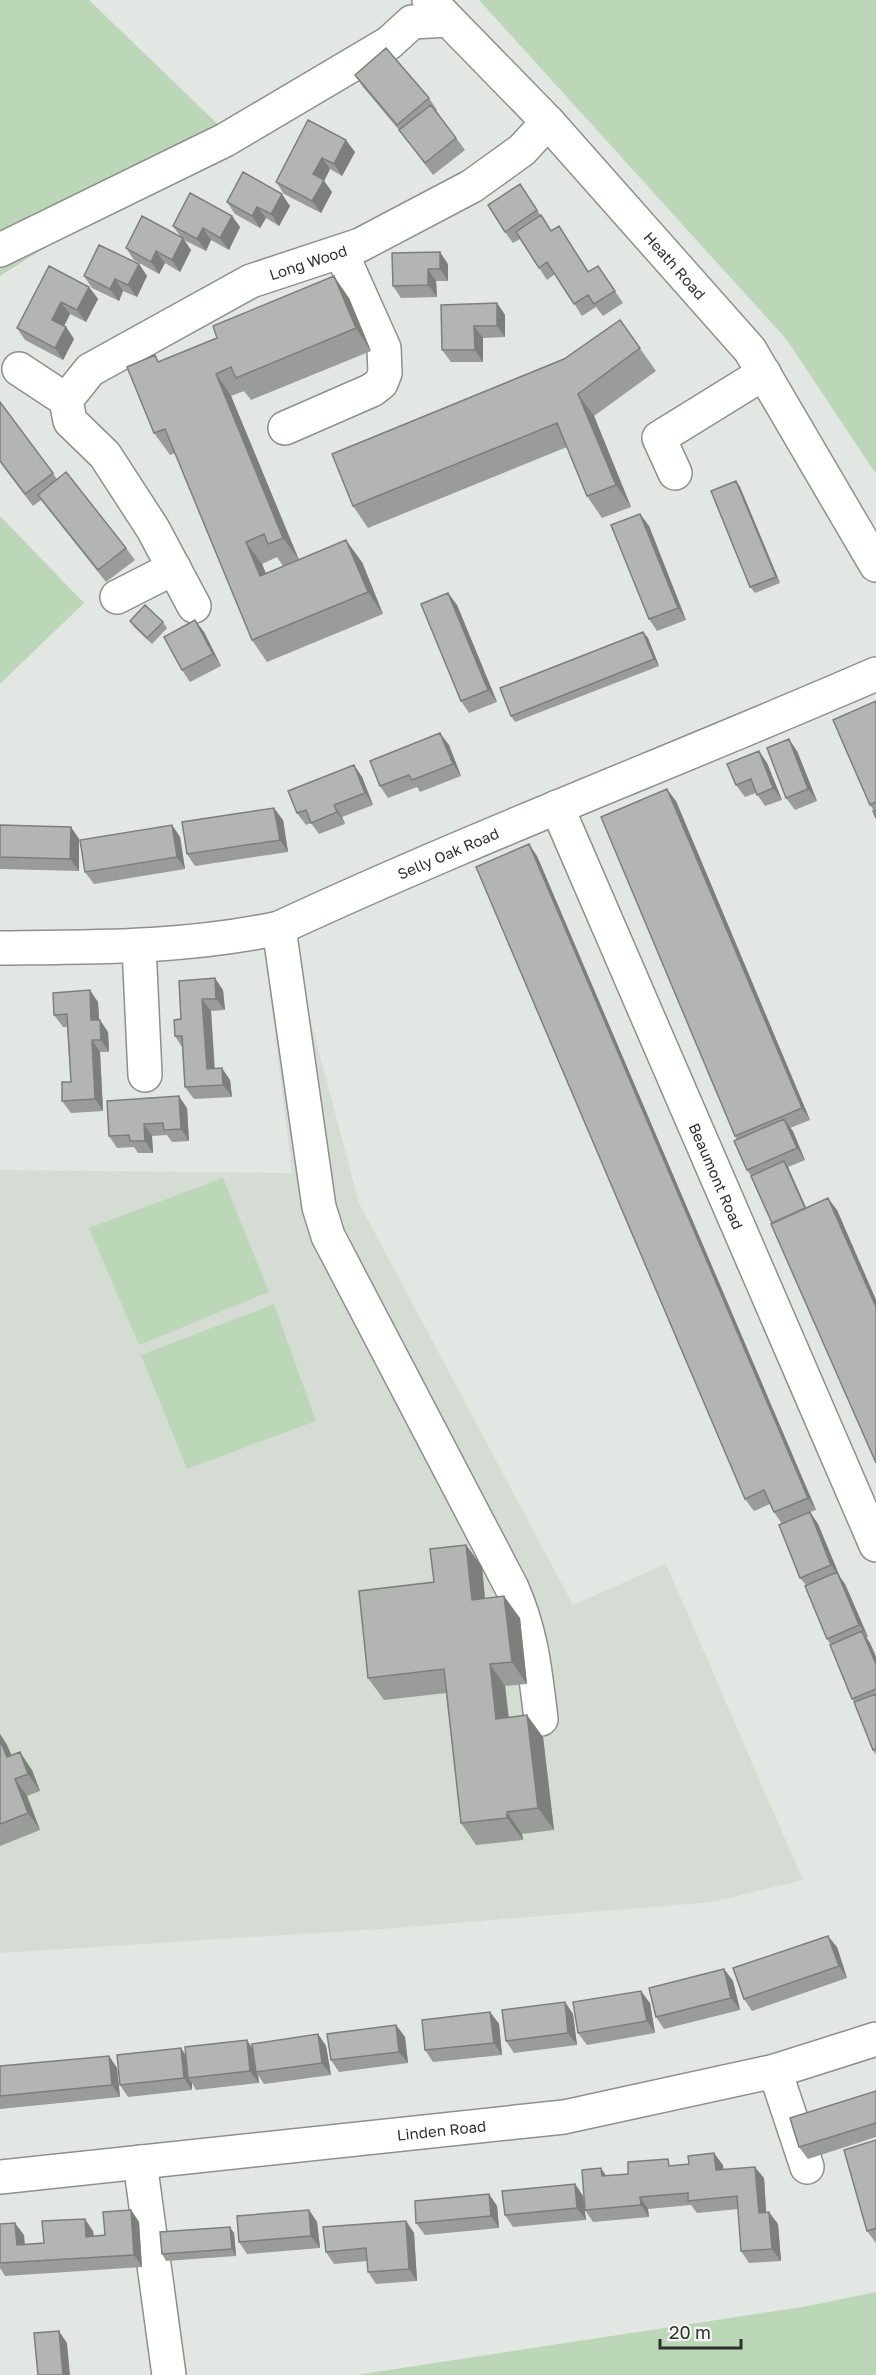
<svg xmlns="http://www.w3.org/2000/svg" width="876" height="2375" font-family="'Golos Text',sans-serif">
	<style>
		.built { fill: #d4dcd3 }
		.green { fill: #bcd7b8 }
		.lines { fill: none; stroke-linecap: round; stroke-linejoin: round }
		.minor-casing { stroke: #8d908d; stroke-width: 36 }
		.highway-casing { stroke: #8d908d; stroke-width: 36 }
		.minor { stroke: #fff; stroke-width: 33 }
		.highway { stroke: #fff; stroke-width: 33 }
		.wall { fill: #999c98; fill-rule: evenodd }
		.shaded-wall { fill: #7d7f7c }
		.building { fill: #b2b5b1; stroke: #7d7f7c; stroke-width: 1.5 }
		.labels { text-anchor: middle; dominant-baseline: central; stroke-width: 4.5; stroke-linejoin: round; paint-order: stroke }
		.street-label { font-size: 15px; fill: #2f312f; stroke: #f1f4f0 }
	</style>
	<rect width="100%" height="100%" fill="#e3e7e3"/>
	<path class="built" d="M264 943H290L359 1203 573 1605 666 1564 803 1880 712 1902 381 1929 0 1953V1170L292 1173Z"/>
	<path class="green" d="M0 0H89L227 133 0 276Z
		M479 0H876V474L787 340Z
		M0 516 84 603 0 684Z
		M223 1178 269 1292 139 1345 89 1228Z
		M274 1304 316 1421 187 1469 141 1355Z
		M876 2292V2375H356L802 2307Z"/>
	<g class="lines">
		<defs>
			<g id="minor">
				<path id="s1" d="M429 0 548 122 750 350 876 565"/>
				<path d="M0 250 225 140 389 43 412 22 448 20"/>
				<path d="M19 369 66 400"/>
				<path d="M285 428 372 390 381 383 385 373 384 348 341 252"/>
				<path d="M675 473 659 438 764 373"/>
				<path d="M117 597 174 568"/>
				<path id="s2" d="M194 606 153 529 105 455 70 421 66 400 90 370 251 281 360 245 472 186 522 150 548 122"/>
				<path id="s3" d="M557 807 876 1545"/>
				<path d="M279 928 319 1207 328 1236 512 1588C532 1634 535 1670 541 1719"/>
				<path d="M139 946 145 1075"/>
				<path id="s4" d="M0 948C93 947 187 948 279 928 475 837 678 760 876 674"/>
				<path d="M775 2071 807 2167"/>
				<path d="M140 2162 169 2375"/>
			</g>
			<g id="highway">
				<path id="s5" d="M0 2177 564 2117 775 2071 876 2039"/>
			</g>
		</defs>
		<use href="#minor" class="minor-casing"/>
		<use href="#highway" class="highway-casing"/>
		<use href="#minor" class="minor"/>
		<use href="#highway" class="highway"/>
	</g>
	<path class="wall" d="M355 75 429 98 437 110 436 111 465 150 433 175 399 130 363 87Z
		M308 120 355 152 342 176 330 169 324 181 332 192 321 213 284 194 276 182Z
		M520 184 551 231 559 226 589 272 598 266 623 303 603 316 596 307 582 316 555 274 547 280 520 239 513 243 505 232Z
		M227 202 290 206 279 226 266 218 260 228 235 214Z
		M232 216 240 227 229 250 211 240 206 251 184 240 191 250 180 272 165 263 159 274 134 260 126 248 180 236 173 226Z
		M392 253 448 264V281H436L437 297 401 298 393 286Z
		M139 264 147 276 137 297 123 291 119 301 92 288 84 276Z
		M89 287 98 299 86 322 70 314 64 326 66 327 74 339 63 360 25 340 17 328Z
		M349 298 371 351 251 400 244 391 231 396 299 560 362 562 383 614 267 662 252 640 175 453 170 455 154 433 160 362ZM277 557 283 566 266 574 262 564Z
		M497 303 505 315V337L483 338V362H451L442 350Z
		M620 320 656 371 594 416 631 507 602 518 587 496 567 447 368 528 353 506Z
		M0 402 57 479 126 548 135 560 106 582 41 500 33 506 0 462Z
		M736 481 740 487 780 583 755 593 750 587Z
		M640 514 649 526 686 620 657 631 649 619Z
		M448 593 457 605 497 702 469 713 461 701Z
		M195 620 204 632 221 666 190 682 182 670Z
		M130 621 163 622 167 628 152 644 134 627Z
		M643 632 648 638 659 666 515 722 511 716Z
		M876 701V818L874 811 870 805Z
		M449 745 461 776 420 792 417 787 388 798 380 786Z
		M759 751 767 763 782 800 765 806 756 793 745 797 736 785Z
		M797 751 817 801 795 810 786 798Z
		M354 765 362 777 373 805 342 817 345 824 319 834 311 823 306 825 297 813Z
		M676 801 810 1120 790 1128 805 1160 788 1167 806 1208 837 1210 876 1300V1463L772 1223 751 1176 747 1170 737 1140 735 1136Z
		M283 820 288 852 195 866 187 854Z
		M0 825 71 827 79 839V871L0 869Z
		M172 825 180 837 185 869 94 884 85 872Z
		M537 856 816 1510 810 1512 818 1524 840 1577 845 1584 868 1637 866 1638 870 1643 876 1657V1755L873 1750 855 1702 852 1699 831 1645 827 1639 806 1585 800 1578 782 1524 774 1512 770 1504 754 1511 745 1499Z
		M179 981 223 990 225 1010 211 1011 215 1069 230 1080 232 1097 194 1099 185 1087 182 1047 175 1036 181 1019Z
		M98 1002 99 1020 108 1032 109 1052H100L103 1111 71 1113 62 1101 71 1082 67 1027H63L54 1015Z
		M187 1108 189 1141 172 1142 167 1135 152 1136 153 1153H138L134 1147 117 1148 109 1136Z
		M466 1545 482 1567 485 1598 520 1618 527 1684 505 1686 509 1717 543 1737 554 1830 522 1834 523 1840 476 1845 461 1823 446 1693 384 1700 368 1678 434 1582Z
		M0 1734 7 1745 12 1756 32 1770 40 1791 27 1796 40 1830 0 1846Z
		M837 1947 847 1978 752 2011 744 1999Z
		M724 1969 733 1981 740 2010 664 2029 656 2017Z
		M565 2002 573 2014 577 2045 514 2053 506 2041Z
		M650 2003 655 2033 587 2045 578 2033Z
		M490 2012 499 2024 502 2055 433 2062 425 2050Z
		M396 2025 405 2037 408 2063 339 2072 331 2060Z
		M318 2034 326 2046 331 2075 264 2084 258 2075 259 2083 196 2090 192 2083V2090L128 2097 120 2085 186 2055 252 2048Z
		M109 2056 117 2068 120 2097 0 2109V2066Z
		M876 2091V2137L808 2159 799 2147Z
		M876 2140V2243L867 2231Z
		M673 2165H723V2169L764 2178 766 2212 778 2224 781 2261 749 2263 741 2251 738 2209 697 2213 691 2205 648 2209 649 2217 593 2222 585 2210 606 2176 628 2174Z
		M575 2184 583 2196 586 2220 513 2227 505 2215Z
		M489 2194 497 2206 499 2228 425 2235 416 2223Z
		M131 2210 139 2222 142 2267 5 2276 0 2268V2263L24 2235 25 2245 44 2243 93 2231 94 2236 105 2235Z
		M309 2210 317 2222 320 2248 247 2254 239 2242Z
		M406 2221 414 2233 417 2281 376 2284 368 2272 367 2261 334 2264 326 2252Z
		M234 2233 236 2256 166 2261 162 2254Z"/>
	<path class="shaded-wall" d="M346 140 355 152 342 176 334 164Z
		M322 158 330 169 324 181 332 192 321 213 312 201 313 174Z
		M282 194 290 206 279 226 271 214Z
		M257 207 266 218 260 228 252 216Z
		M232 216 240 227 229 250 220 238Z
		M203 228 211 240 206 251 197 239Z
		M183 238 191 250 180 272 172 260Z
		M156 251 165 263 159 274 151 262Z
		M440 252 448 264V281L440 269Z
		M139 264 147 276 137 297 128 285Z
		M428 269 436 281 437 297 428 285Z
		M334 276 349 298 371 351 356 328Z
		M115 279 123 291 119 301 110 289Z
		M89 287 98 299 86 322 77 310Z
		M61 302 70 314 61 332 52 320Z
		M497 303 505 315V337L497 326Z
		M474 326 483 338V362L475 350Z
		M66 327 74 339 63 360 55 348Z
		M216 374 231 396 299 560 283 538Z
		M578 394 594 416 631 507 616 485Z
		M736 481 740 487 780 583 776 577Z
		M640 514 649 526 686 620 678 608Z
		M346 540 362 562 383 614 368 592Z
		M246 542 262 564 276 598 260 576Z
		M448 593 457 605 497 702 488 690Z
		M195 620 204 632 221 666 213 654Z
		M643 632 648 638 659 666 654 659Z
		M440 733 449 745 461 776 453 764Z
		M789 739 797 751 817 801 808 789Z
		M759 751 767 763 782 800 773 788Z
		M354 765 362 777 373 805 365 793Z
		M667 789 676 801 810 1120 802 1108Z
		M334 805 342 817 345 824 337 812Z
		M274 808 283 820 288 852 280 840Z
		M172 825 180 837 185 869 177 857Z
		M71 827 79 839V871L70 859Z
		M529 844 537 856 816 1510 808 1498Z
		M215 978 223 990 225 1010 216 999Z
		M90 990 98 1002 100 1032 91 1020Z
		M202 999 211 1011 215 1081 207 1069Z
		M100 1020 108 1032 109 1052 101 1040Z
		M92 1040 100 1052 103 1111 95 1099Z
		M222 1068 230 1080 232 1097 223 1085Z
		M179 1096 187 1108 189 1141 181 1129Z
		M784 1119 793 1131 805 1160 797 1148Z
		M144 1124 152 1136 153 1153 145 1141Z
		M784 1161 788 1167 812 1221 808 1215Z
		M828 1198 837 1210 876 1300V1307Z
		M810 1512 818 1524 840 1577 845 1584 868 1637 859 1625 837 1573 831 1565Z
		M466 1545 482 1567 487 1622 472 1600Z
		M504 1596 520 1618 527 1684 512 1662Z
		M862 1631 870 1643 876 1657V1664Z
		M490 1664 505 1686 511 1741 496 1719Z
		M527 1715 543 1737 554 1830 538 1808Z
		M0 1734 7 1745 19 1775 7 1757 0 1740Z
		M20 1752 32 1770 40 1791 28 1774Z
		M15 1779 27 1796 40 1830 28 1813Z
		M507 1812 522 1834 523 1840 507 1818Z
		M828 1936 837 1947 847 1978 839 1966Z
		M724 1969 733 1981 740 2010 731 1998Z
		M641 1991 650 2003 655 2033 647 2021Z
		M565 2002 573 2014 577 2045 568 2033Z
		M490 2012 499 2024 502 2055 494 2043Z
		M396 2025 405 2037 408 2063 399 2052Z
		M318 2034 326 2046 331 2075 322 2063Z
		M247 2040 255 2052 256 2072 258 2075 259 2083 250 2071Z
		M181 2048 189 2060 188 2078 192 2083V2090L184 2078Z
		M109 2056 117 2068 120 2097 112 2085Z
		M714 2153 723 2165 725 2182 716 2170Z
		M755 2167 764 2178 767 2225 759 2213Z
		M601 2168 609 2180 602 2176Z
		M575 2184 583 2196 586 2220 577 2208Z
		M489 2194 497 2206 499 2228 491 2216Z
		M640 2197 648 2209 649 2217 641 2205Z
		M131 2210 139 2222 142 2267 134 2255Z
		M309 2210 317 2222 320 2248 311 2236Z
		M769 2212 778 2224 781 2261 772 2249Z
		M85 2219 93 2231 95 2249 86 2237Z
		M406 2221 414 2233 417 2281 409 2269Z
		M15 2223 24 2235 25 2257 17 2245Z
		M230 2227 234 2233 236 2256 232 2249Z
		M59 2331 67 2343 70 2375H63Z"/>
	<path class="building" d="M386 48 429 98 397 125 355 75Z
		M431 105 456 138 425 163 399 130Z
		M308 120 346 140 334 164 322 158 313 174 324 180 312 201 276 182Z
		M243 172 282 194 271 214 257 207 252 216 227 202Z
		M520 184 537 210 505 232 488 205Z
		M190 193 232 216 220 238 203 228 197 239 173 226Z
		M541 215 551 231 559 226 588 272 598 266 615 291 594 304 588 295 574 304 547 262 539 268 516 232Z
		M142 216 183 238 172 260 156 251 151 262 126 248Z
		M99 245 139 264 128 285 115 279 110 289 84 276Z
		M440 252V269H428V285L393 286 392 253Z
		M49 266 89 287 77 310 61 302 52 320 66 327 55 348 17 328Z
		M334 276 356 328 236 378 231 367 216 374 283 538 268 544 264 534 246 542 260 576 346 540 368 592 252 640 165 429 154 433 127 367 155 355 158 362 217 338 213 326Z
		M497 303V326H474L475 350H442L441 305Z
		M620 320 640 348 578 394 616 485 587 496 557 423 353 506 332 454 564 359Z
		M0 402 53 473 25 494 0 461Z
		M66 472 126 548 98 570 38 495Z
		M736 481 776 577 750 587 711 491Z
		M640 514 678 608 649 619 611 525Z
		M448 593 488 690 461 701 421 604Z
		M145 605 163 622 147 638 130 621Z
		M195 620 213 654 182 670 164 637Z
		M643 632 654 659 511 716 500 688Z
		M876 701V802L870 805 833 720Z
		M440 733 453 764 412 780 409 775 380 786 370 761Z
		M789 739 808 789 786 798 767 748Z
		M759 751 773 788 757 795 751 779 736 785 727 764Z
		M354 765 365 793 334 805 337 812 311 823 306 810 297 813 288 791Z
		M667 789 802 1108 735 1136 601 817Z
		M274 808 280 840 187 854 182 822Z
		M876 810V818L873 811Z
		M0 825 71 827 70 859 0 857Z
		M172 825 177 857 85 872 80 840Z
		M529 844 808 1498 774 1512 764 1490 745 1499 476 867Z
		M215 978 216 999H202L207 1069 222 1068 223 1085 185 1087 182 1036H175L174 1020 181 1019 179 981Z
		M90 990 91 1020H100L101 1040H92L95 1099 62 1101V1082H71L67 1014 54 1015 53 993Z
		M179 1096 181 1129 164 1130 163 1123 144 1124 145 1141H130L129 1135 109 1136 107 1101Z
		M784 1119 797 1148 747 1170 734 1141Z
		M784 1161 805 1208 772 1223 751 1176Z
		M828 1198 876 1307V1463L771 1224Z
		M810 1512 831 1565 800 1578 779 1525Z
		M466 1545 472 1600 504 1596 512 1662 490 1664 496 1719 527 1715 538 1808 507 1812V1818L461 1823 444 1669 368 1678 359 1591 434 1582 430 1549Z
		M837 1572 859 1625 827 1639 805 1586Z
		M862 1631 876 1664V1689L852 1699 830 1645Z
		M876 1694V1749L873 1750 854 1702Z
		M0 1740 7 1757 20 1752 28 1774 15 1779 28 1813 0 1824Z
		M828 1936 839 1966 744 1999 733 1968Z
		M724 1969 731 1998 656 2017 649 1988Z
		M641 1991 647 2021 578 2033 573 2002Z
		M565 2002 568 2033 506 2041 502 2010Z
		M490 2012 494 2043 425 2050 422 2020Z
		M396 2025 399 2052 331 2060 327 2034Z
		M318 2034 322 2063 256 2072 252 2044Z
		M247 2040 250 2071 188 2078 185 2047Z
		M181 2048 184 2078 120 2085 117 2055Z
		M109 2056 112 2085 0 2096V2066Z
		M876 2091V2123L799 2147 790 2118Z
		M876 2140V2228L867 2231 844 2150Z
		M714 2153 716 2170 755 2167 759 2213 769 2212 772 2249 741 2251 737 2196 688 2201V2193L640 2197 641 2205 585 2210 582 2170 601 2168 602 2176 628 2174V2162L668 2159 669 2166 689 2164 688 2156Z
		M575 2184 577 2208 505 2215 502 2191Z
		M489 2194 491 2216 416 2223 415 2201Z
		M131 2210 134 2255 0 2263V2224L15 2223 17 2245 44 2243 42 2221 85 2219 86 2237 105 2235 103 2212Z
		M309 2210 311 2236 239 2242 237 2216Z
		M406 2221 409 2269 368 2272 366 2248 326 2252 323 2227Z
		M230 2227 232 2249 162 2254 160 2232Z
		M59 2331 63 2375H38L34 2333Z"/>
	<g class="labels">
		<g class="street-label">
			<text stroke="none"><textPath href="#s2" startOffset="528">Long Wood</textPath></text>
			<text stroke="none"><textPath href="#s1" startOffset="362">Heath Road</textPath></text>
			<text stroke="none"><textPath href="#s4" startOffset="465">Selly Oak Road</textPath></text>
			<text stroke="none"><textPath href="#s3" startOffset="402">Beaumont Road</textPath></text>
			<text stroke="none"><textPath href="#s5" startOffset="444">Linden Road</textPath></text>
		</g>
	</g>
	<path d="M660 2339v9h81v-9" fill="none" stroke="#2f312f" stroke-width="3"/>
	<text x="669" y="2339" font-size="18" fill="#2f312f" stroke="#f1f4f0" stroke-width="4.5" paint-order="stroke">20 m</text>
</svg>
